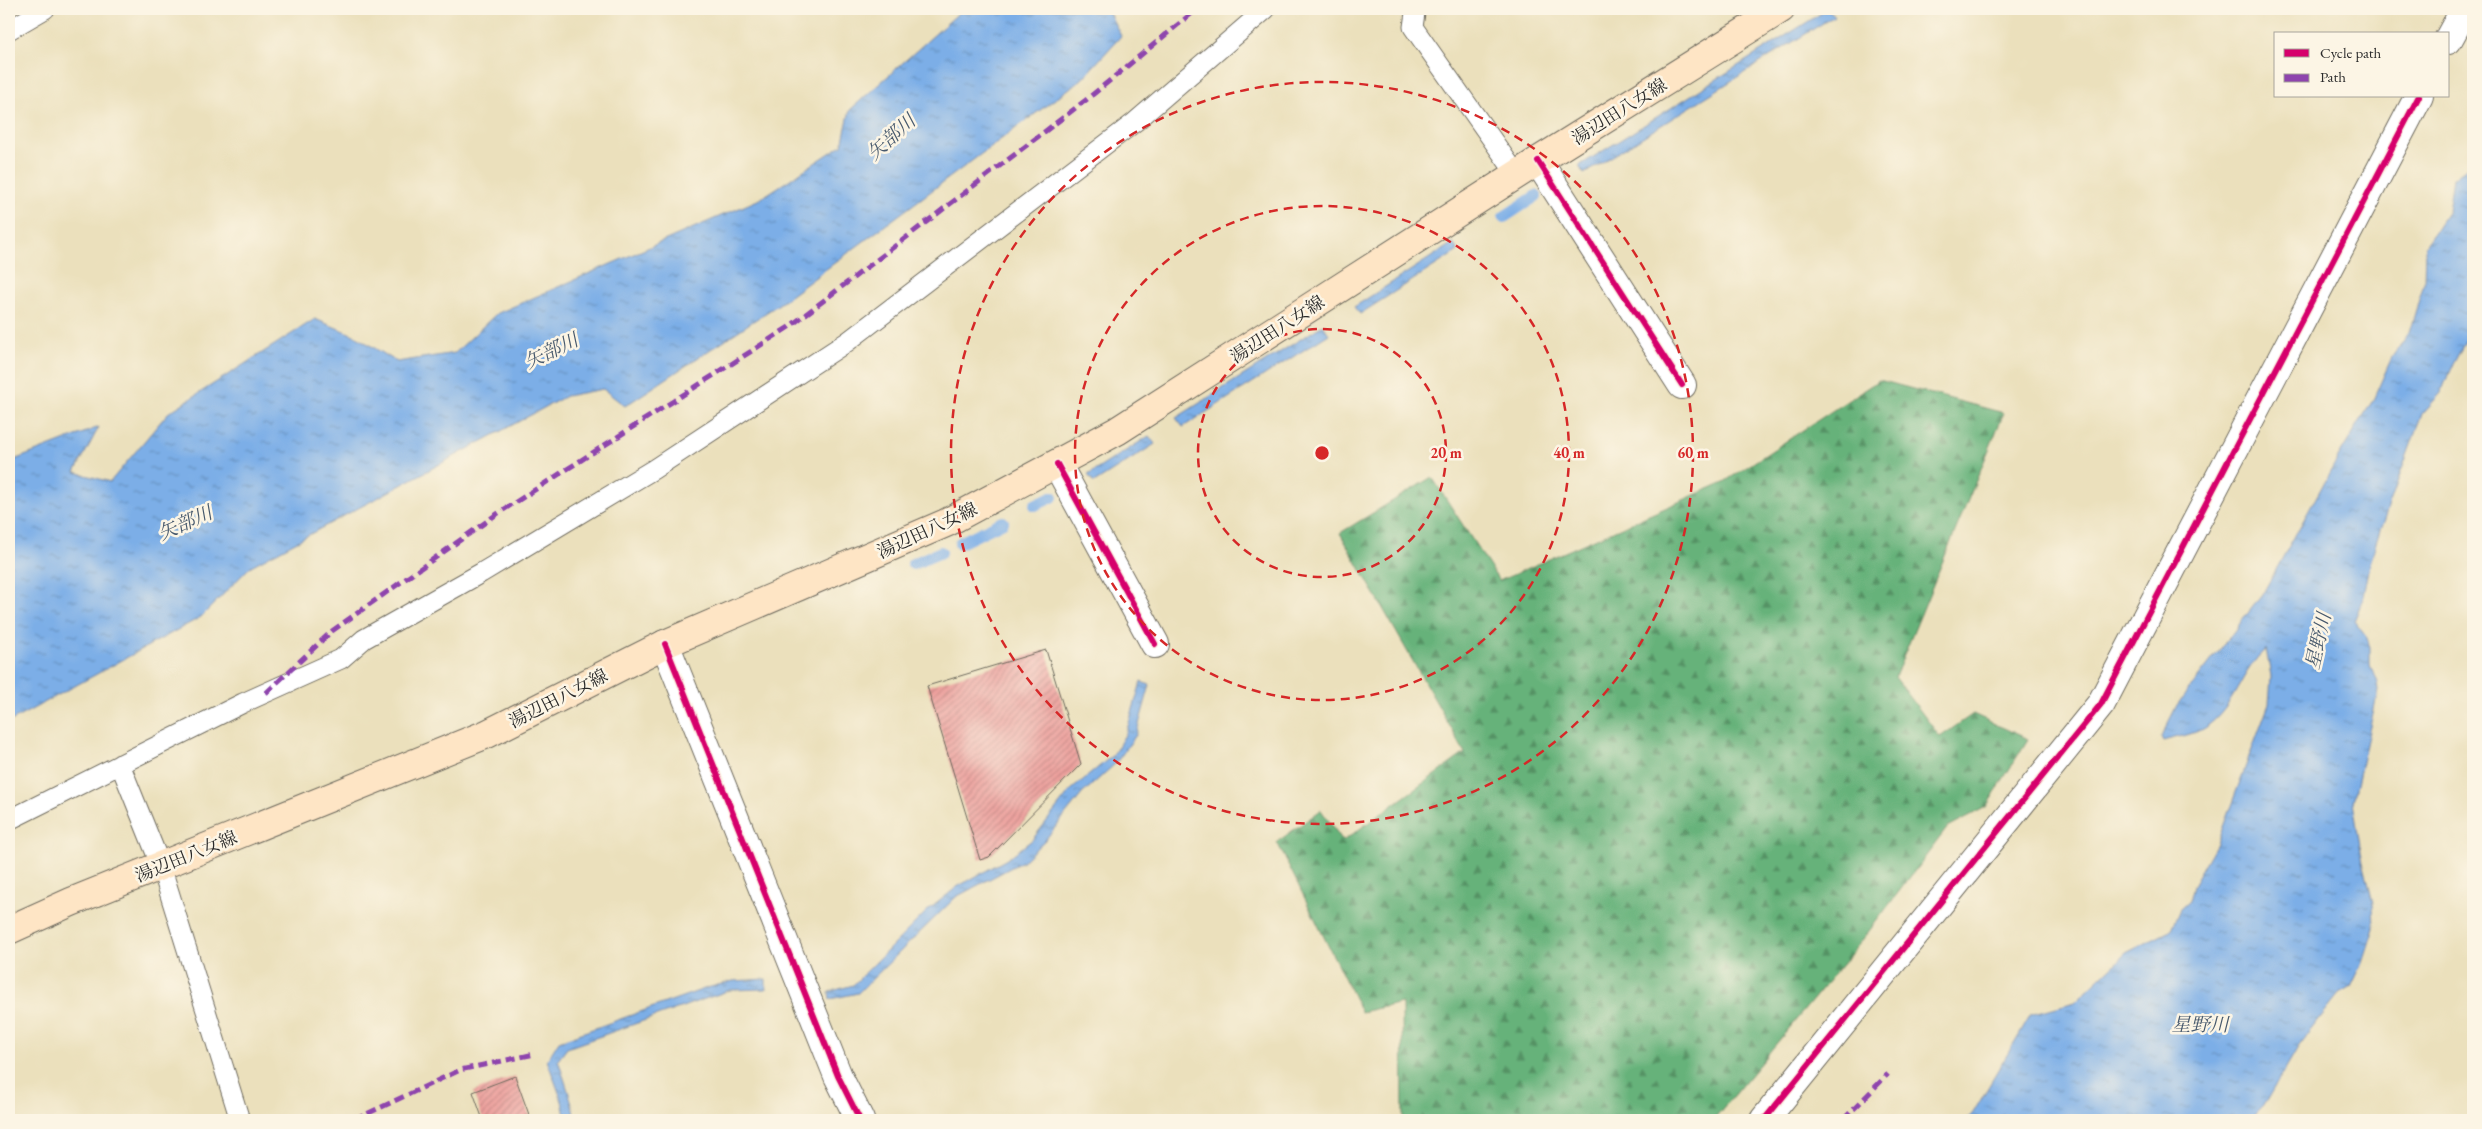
<svg xmlns="http://www.w3.org/2000/svg" width="2482" height="1129" font-family="'EB Garamond','Noto Serif JP',serif">
	<style>
		.forest { fill: url(#forest-firs); stroke: #486e52 }
		.water { fill: url(#water-ripples); stroke: #536c89 }
		.lines { fill: none; stroke-linecap: round; stroke-linejoin: round }
		.stream { stroke: #7baee7; stroke-width: 12 }
		.building { fill: url(#building-hatch) }
		.lane-casing { stroke: #6e6a5e; stroke-width: 21 }
		.street-casing { stroke: #6e6a5e; stroke-width: 30 }
		.secondary-casing { stroke: #6e6a5e; stroke-width: 30 }
		.lane { stroke: #fff; stroke-width: 19 }
		.street { stroke: #fff; stroke-width: 28 }
		.secondary { stroke: #fee5c5; stroke-width: 28 }
		.quiet { stroke: #8e44ad; stroke-width: 5; stroke-dasharray: 10 5; stroke-linecap: butt }
		.cycleway-casing { stroke: #fcf5e5; stroke-width: 9 }
		.cycleway { stroke: #d6006c; stroke-width: 6 }
		.ring { fill: none; stroke: #d62828; stroke-width: 2.5; stroke-dasharray: 9 6 }
		.labels { text-anchor: middle; dominant-baseline: central; stroke-width: 5; stroke-linejoin: round; paint-order: stroke }
		.street-label { font-size: 18px; fill: #2b2b2b; stroke: #fcf5e5 }
		.water-label { font-size: 19px; font-style: italic; fill: #47596d; stroke: #fcf5e5 }
		.centre { fill: #d62828; stroke: #fcf5e5; stroke-width: 2.5 }
		.ring-label { font-size: 15px; text-anchor: middle; font-weight: bold; fill: #d62828; stroke: #fcf5e5; stroke-width: 5; stroke-linejoin: round; paint-order: stroke }
	</style>
	<defs>
		<pattern id="forest-firs" width="22" height="20" patternUnits="userSpaceOnUse" patternTransform="scale(1.25)"><rect width="22" height="20" fill="#66b27a"/><path d="M5 1l3.5 6h-7zM16 11l3.5 6h-7z" fill="#549164"/></pattern>
		<pattern id="water-ripples" width="26" height="14" patternUnits="userSpaceOnUse" patternTransform="scale(1.25)"><rect width="26" height="14" fill="#7baee7"/><path d="M2 4q2-2 4 0t4 0M15 11q2-2 4 0t4 0" fill="none" stroke="#658ebb"/></pattern>
		<pattern id="building-hatch" width="6" height="6" patternUnits="userSpaceOnUse" patternTransform="scale(1.25)"><rect width="6" height="6" fill="#eda09d"/><path d="M-1 1l2-2M0 6l6-6M5 7l2-2" fill="none" stroke="#c08380"/></pattern>
	</defs>
	<rect width="100%" height="100%" fill="#fcf5e5"/>
	<filter id="ink" filterUnits="userSpaceOnUse"><feTurbulence type="fractalNoise" baseFrequency=".02" numOctaves="2"/><feDisplacementMap in="SourceGraphic" scale="10" xChannelSelector="R" yChannelSelector="G"/><feConvolveMatrix kernelMatrix="1 2 1 2 8 2 1 2 1" color-interpolation-filters="sRGB"/></filter>
	<filter id="wash" filterUnits="userSpaceOnUse"><feTurbulence type="fractalNoise" baseFrequency=".0096" numOctaves="4" result="noise"/><feDisplacementMap in="SourceGraphic" scale="20" xChannelSelector="R" yChannelSelector="G"/><feGaussianBlur stdDeviation="1.12" result="paint"/><feColorMatrix in="noise" values="0 0 0 0 0 0 0 0 0 0 0 0 0 0 0 0 0 1.4 0 .05"/><feComposite in="paint" operator="in"/></filter>
	<g filter="url(#wash)">
		<rect width="100%" height="100%" fill="#ebe0bc"/>
		<path class="forest" d="M1879 380 2004 413 1895 677 1940 737 1973 714 2028 739 1986 807 1948 827 1860 943 1713 1120H1403L1402 1003 1361 1012 1277 842 1321 810 1343 841 1465 753 1340 533 1432 477 1499 581 1724 482Z"/>
		<path class="water" d="M963 9H1107L1121 36 1082 79 782 302 625 406 603 389 566 396 251 566 201 617 9 722V462L99 427 75 472 110 482 168 413 315 319 354 335 397 362 455 353 496 314 760 199 842 145 850 110Z
			M1828 9 1834 16 1584 174 1579 166Z
			M2473 163V327L2450 370 2441 393 2422 414 2380 530 2371 559 2364 596 2354 621 2367 638 2370 648V665L2377 683 2378 691 2353 802 2361 853 2373 903 2374 928 2363 962 2351 987 2339 994 2301 1042 2265 1104 2249 1120H1966L1973 1113 2031 1014 2075 1002 2126 953 2170 931 2180 909 2189 901 2193 885 2217 843 2269 704 2271 676 2266 649C2240 671 2235 709 2204 728 2193 735 2176 737 2163 741L2161 737 2177 705 2262 595 2339 456 2373 400 2392 357 2409 333 2424 283 2425 246 2448 211 2453 178Z
			M1453 243 1458 251 1360 314 1354 307Z
			M1323 325 1329 334 1183 427 1176 418Z
			M1149 436 1155 444 1094 483 1088 475Z
			M1141 682 1150 685 1136 735 1116 763 1082 794 1045 840 1023 861 956 897 858 993 830 999 829 992 853 985 927 911 957 887 1007 859 1032 840 1071 790 1113 755 1126 733Z
			M766 979V989L730 990 567 1048 558 1060 571 1100 575 1120H566L562 1101 547 1060 559 1041 707 988 733 981Z"/>
		<g class="lines">
			<path class="stream" d="M1504 217 1536 196
				M1035 505 1052 497
				M960 543 1003 522
				M913 564 941 552"/>
		</g>
		<g id="blocks">
			<path class="building" d="M1046 650 1081 764 989 857 980 860 927 686Z
				M515 1076 531 1120H483L473 1092Z"/>
		</g>
	</g>
	<g filter="url(#ink)">
		<use href="#blocks" fill-opacity="0" stroke="#6e6a5e" stroke-width="1"/>
		<g class="lines">
			<defs>
				<path id="lane" d="M1415 13 1413 27 1517 175
					M9 30 45 9
					M120 764 161 866 240 1120
					M9 820 243 703 341 659 364 639 481 573 654 469 847 342 1135 122 1266 9"/>
				<path id="street" d="M2448 40 2465 9
					M1538 161 1682 385
					M1057 464 1155 644
					M665 644 838 1076 860 1120
					M1764 1120 2101 704 2419 96"/>
				<path id="secondary" d="M9 930 71 902 487 734 665 644 946 523 1117 431 1538 161 1781 9"/>
			</defs>
			<use href="#lane" class="lane-casing"/>
			<use href="#street" class="street-casing"/>
			<use href="#secondary" class="secondary-casing"/>
			<use href="#lane" class="lane"/>
			<use href="#street" class="street"/>
			<use href="#secondary" class="secondary"/>
			<path class="quiet" d="M266 693 332 631 497 514 789 327 1086 100 1197 9
				M354 1120 460 1070 535 1054
				M1843 1120 1888 1074"/>
			<defs>
				<path id="cycleway" d="M1538 161 1682 385
					M1057 464 1155 644
					M665 644 838 1076 860 1120
					M1764 1120 2101 704 2419 96"/>
			</defs>
			<use href="#cycleway" class="cycleway-casing"/>
			<use href="#cycleway" class="cycleway"/>
		</g>
	</g>
	<g class="ring">
		<circle cx="1322" cy="453" r="124"/>
		<circle cx="1322" cy="453" r="247"/>
		<circle cx="1322" cy="453" r="371"/>
	</g>
	<g class="labels">
		<g class="street-label">
			<text transform="translate(1619 111) rotate(-32)">湯辺田八女線</text>
			<text transform="translate(1277 329) rotate(-33)">湯辺田八女線</text>
			<text transform="translate(927 530) rotate(-25)">湯辺田八女線</text>
			<text transform="translate(558 698) rotate(-27)">湯辺田八女線</text>
			<text transform="translate(186 856) rotate(-22)">湯辺田八女線</text>
		</g>
		<g class="water-label">
			<text transform="translate(891 137) rotate(-42)">矢部川</text>
			<text transform="translate(551 351) rotate(-26)">矢部川</text>
			<text transform="translate(185 523) rotate(-24)">矢部川</text>
			<text transform="translate(2318 641) rotate(-77)">星野川</text>
			<text x="2200" y="1024">星野川</text>
		</g>
	</g>
	<circle cx="1322" cy="453" r="8" class="centre"/>
	<g class="ring-label">
		<text x="1446" y="458">20 m</text>
		<text x="1569" y="458">40 m</text>
		<text x="1693" y="458">60 m</text>
	</g>
	<rect width="2482" height="1129" fill="none" stroke="#fcf5e5" stroke-width="30"/>
	<rect x="2274" y="32" width="175" height="65" fill="#fcf5e5" stroke="#a8a49b"/>
	<rect x="2284" y="49" width="25" height="8" fill="#d6006c" stroke="#a8a49b"/>
	<text x="2320" y="58" font-size="15" fill="#2b2b2b">Cycle path</text>
	<rect x="2284" y="74" width="25" height="8" fill="#8e44ad" stroke="#a8a49b"/>
	<text x="2320" y="82" font-size="15" fill="#2b2b2b">Path</text>
</svg>
